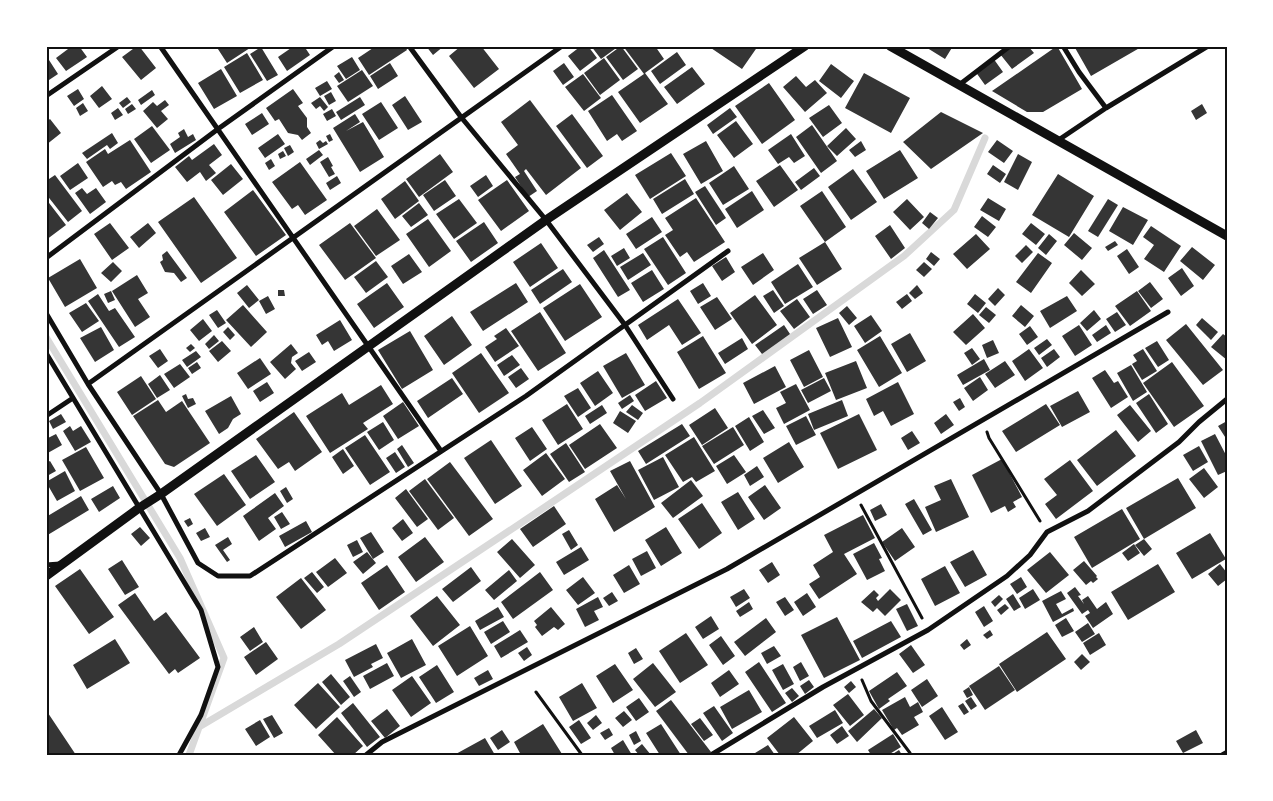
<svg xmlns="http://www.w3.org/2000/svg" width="1273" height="801" font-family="'Space Grotesk',sans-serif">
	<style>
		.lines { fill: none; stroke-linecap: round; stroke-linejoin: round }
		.stream { stroke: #d9d9d9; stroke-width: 7 }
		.building { fill: #353535 }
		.path { stroke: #111; stroke-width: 3 }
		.minor { stroke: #111; stroke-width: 5 }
		.tertiary { stroke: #111; stroke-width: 9 }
		.neatline { fill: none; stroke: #111; stroke-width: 2 }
	</style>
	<rect width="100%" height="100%" fill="#fff"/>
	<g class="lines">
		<path class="stream" d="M46 337 180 558 224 658 189 755
			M199 727 339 644 539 511 700 403 904 256 954 210 985 138"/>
	</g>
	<path class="building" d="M72 46H79L87 57 66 71 56 58Z
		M137 46H139L156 68 141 80 122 57Z
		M216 46H253L227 63Z
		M294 46H304L310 55 287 71 278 57Z
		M376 46H405L407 50 369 75 358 58Z
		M426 46H444L433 55Z
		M461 46H481L499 69 474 88 449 56Z
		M581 46H588L597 58 580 71 568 56Z
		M591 46H619L601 59Z
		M621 46 638 69 623 80 606 57Z
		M623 46H655L664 59 645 73 668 104 640 123 618 92 644 74Z
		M708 46H758L742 69Z
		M924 46H953L945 59Z
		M1009 46H1028L1034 53 1012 69 1000 54Z
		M1057 46 1082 89 1043 112H1027L992 91Z
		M1074 46H1143L1091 76Z
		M261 47 278 75 267 81 250 54Z
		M677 52 686 65 660 84 651 71Z
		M247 53 263 80 240 93 224 67Z
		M352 57 360 70 346 79 337 66Z
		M604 58 620 80 600 95 584 73Z
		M993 58 1003 72 985 85 975 71Z
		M49 60 58 74 46 82V62Z
		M390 63 398 76 378 89 370 76Z
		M564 63 574 77 563 85 553 71Z
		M831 64 854 81 841 98 819 81Z
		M692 67 705 84 677 104 664 87Z
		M221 69 237 96 214 109 198 83Z
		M362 70 373 86 348 102 337 86Z
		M339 72 344 80 339 83 334 76Z
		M864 73 910 98 891 133 845 108Z
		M583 74 601 98 584 111 565 87Z
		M796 76 806 87 815 80 827 93 805 112 783 87Z
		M327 81 332 89 320 96 315 88Z
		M769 83 795 120 762 144 735 106Z
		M102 86 112 99 99 108 90 96Z
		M78 89 84 99 74 106 67 96Z
		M293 89 303 103 298 106 307 118V127L311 133 302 140 298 135 288 133 279 119 275 121 266 108Z
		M152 90 155 95 141 105 138 100Z
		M331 92 336 101 329 105 324 96Z
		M612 95 637 131 622 141 617 134 607 141 588 111Z
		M405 96 422 122 408 130 392 105Z
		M127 97 131 102 123 108 119 103Z
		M320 97 328 107 324 111 320 106 316 109 311 103Z
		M360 97 365 105 341 120 336 112Z
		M165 100 169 105 161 111 168 119 157 128 143 111 153 102 157 106Z
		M530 100 581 168 546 195 526 169 524 171 537 191 528 197 515 177 520 174 506 154 518 145 501 122Z
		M381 102 398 128 379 140 362 114Z
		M83 103 88 111 80 116 76 108Z
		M132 104 136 109 128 114 125 109Z
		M1202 104 1207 113 1196 120 1191 111Z
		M829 105 842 123 823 137 809 118Z
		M118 108 123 115 115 120 111 113Z
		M730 108 737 117 713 134 707 125Z
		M332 109 336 116 327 121 323 114Z
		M941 112 983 133 931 169 903 142Z
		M262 113 269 124 252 135 245 124Z
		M355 114 360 122 346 131 363 122 384 157 360 172 333 128Z
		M572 114 603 156 587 168 556 126Z
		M50 119 61 133 46 145V122Z
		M736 121 753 144 734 158 717 135Z
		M812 125 837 161 821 173 796 137Z
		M152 126 170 150 151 163 134 139Z
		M846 128 856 139 837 156 827 146Z
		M184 129 188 137 193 134 196 140 175 153 170 144 180 137 178 133Z
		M112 133 118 143 110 149 107 145 87 159 82 153Z
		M278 134 285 144 265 158 258 148Z
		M330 134 333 140 329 142 326 136Z
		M791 134 805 156 794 163 789 157 778 164 768 150Z
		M130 140 151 172 126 189 121 182 115 185 112 181 103 187 86 162 105 149 108 154Z
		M320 140 323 143 326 141 328 144 319 149 316 143Z
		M997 140 1013 151 1004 163 988 152Z
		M706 141 723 171 701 184 683 154Z
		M861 141 866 150 855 157 849 150Z
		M214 144 222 155 209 165 216 173 206 181 200 172 187 182 175 167 189 156 192 160Z
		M290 145 294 152 288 156 284 148Z
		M319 150 323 155 310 165 306 159Z
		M900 150 918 178 884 199 866 171Z
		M283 151 286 156 280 159 278 154Z
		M671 153 686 176 650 199 635 175Z
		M440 154 453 172 419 197 406 179Z
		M1018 154 1032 162 1018 190 1004 182Z
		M328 157 333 166 331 167 335 174 329 177 320 162Z
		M271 159 275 166 269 170 265 163Z
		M300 162 327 200 305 215 298 205 292 209 272 182Z
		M78 163 88 178 70 190 60 176Z
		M231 164 243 179 223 195 211 180Z
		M780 165 798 190 774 207 756 181Z
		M993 165 1006 174 1000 183 987 174Z
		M734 166 749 189 723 205 709 183Z
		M814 168 820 176 801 190 795 182Z
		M853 169 877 202 851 220 828 187Z
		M1058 174 1094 196 1069 237 1032 215Z
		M55 175 82 211 68 222 46 194V181Z
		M486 175 493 186 478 197 470 186Z
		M337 176 341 183 330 190 326 183Z
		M685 179 694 194 662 214 653 199Z
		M445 180 456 196 434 211 423 195Z
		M507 180 529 211 501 231 478 200Z
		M405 181 419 201 395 219 381 199Z
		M705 186 726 218 716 225 695 192Z
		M82 188 87 194 96 188 106 202 90 214 75 193Z
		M253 190 286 235 256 256 224 212Z
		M752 191 764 210 737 228 725 209Z
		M822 191 846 227 825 242 842 269 817 285 799 258 825 242 800 206Z
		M627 193 642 212 620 230 604 210Z
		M194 197 237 258 201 283 158 222Z
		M696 198 725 242 694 262 687 252 680 257 665 235 673 230 665 218Z
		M988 198 1006 209 999 221 980 210Z
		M46 199 66 225 46 240Z
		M459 199 477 223 454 239 436 214Z
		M907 199 924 217 910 230 893 212Z
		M1108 199 1118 205 1098 237 1088 231Z
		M419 203 428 215 411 227 402 216Z
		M1123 207 1148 220 1133 245 1109 231Z
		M377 209 400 240 376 256 354 226Z
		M930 212 938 218 929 229 922 223Z
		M982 216 996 227 988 237 974 227Z
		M652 217 662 232 636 249 626 234Z
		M428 219 451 251 429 267 406 234Z
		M484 222 498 243 471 262 456 241Z
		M110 223 129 248 112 260 94 234Z
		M148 223 156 233 139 248 130 237Z
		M350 223 376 258 345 280 319 245Z
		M1031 223 1045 234 1036 245 1022 234Z
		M890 225 905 248 891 259 875 236Z
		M1151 226 1181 246 1164 272 1144 259 1154 245 1143 237Z
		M1074 233 1092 248 1082 260 1064 245Z
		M976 234 990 249 967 269 953 254Z
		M1049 234 1057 241 1046 255 1038 248Z
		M599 237 604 244 593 252 587 245Z
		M663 237 686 273 668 285 644 249Z
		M1115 241 1118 245 1108 251 1105 247Z
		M541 243 558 268 530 287 513 262Z
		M1026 245 1033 252 1022 263 1015 256Z
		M1192 247 1215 265 1203 280 1180 261Z
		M624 248 630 258 617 266 611 256Z
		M1127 249 1139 267 1129 274 1117 256Z
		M604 250 630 290 618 297 593 258Z
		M167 251 187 278 181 282 174 273 165 272 160 262 163 260 162 255Z
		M931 252 940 259 934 266 926 259Z
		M643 253 651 265 628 280 620 267Z
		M763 253 774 270 753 285 741 267Z
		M1038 253 1052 263 1031 293 1016 282Z
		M409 254 422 272 403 284 391 266Z
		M726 257 735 272 722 281 712 266Z
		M80 259 97 288 65 307 48 278Z
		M376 261 388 277 366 293 354 277Z
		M113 262 122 271 111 282 101 273Z
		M924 262 932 269 924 277 916 270Z
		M798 264 813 287 785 304 771 282Z
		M1182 268 1194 286 1181 296 1168 278Z
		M563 269 572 282 540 304 531 290Z
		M652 270 664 289 643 302 631 283Z
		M1081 270 1095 284 1082 296 1069 283Z
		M137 275 148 293 138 299 150 317 135 327 112 291Z
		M1150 282 1163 299 1151 308 1138 291Z
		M387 283 404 307 374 328 357 304Z
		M516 283 528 302 483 331 470 312Z
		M703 283 711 296 698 304 690 291Z
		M580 284 602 317 565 341 543 308Z
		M247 285 259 300 249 308 237 293Z
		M917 285 923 293 915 299 909 293Z
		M998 288 1005 295 995 306 988 299Z
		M278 290H284L285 296H278Z
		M773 290 784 306 774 313 763 296Z
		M817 290 827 305 813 314 803 299Z
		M111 291 115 300 108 303 104 294Z
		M1137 291 1151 311 1130 326 1115 306Z
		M98 294 109 311 115 308 135 337 119 347 88 301Z
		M907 294 912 301 902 309 896 302Z
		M975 294 986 303 978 313 967 304Z
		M755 295 777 325 752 344 730 313Z
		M268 296 275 309 266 314 259 301Z
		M1067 296 1077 311 1050 328 1040 311Z
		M717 297 732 319 715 330 700 307Z
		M678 299 701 333 682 345 669 325 647 340 638 325Z
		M797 299 810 317 794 329 780 311Z
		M86 303 99 321 82 332 69 313Z
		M243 305 267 332 251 347 226 320Z
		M1021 305 1034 316 1025 327 1012 316Z
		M847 306 857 318 849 325 839 313Z
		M986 307 996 315 989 323 979 315Z
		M217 310 226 323 218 328 209 315Z
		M1094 310 1101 319 1087 331 1080 323Z
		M540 312 566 353 538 371 511 331Z
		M1117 312 1126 325 1115 332 1106 319Z
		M973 314 985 328 966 345 953 332Z
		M871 315 882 331 865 343 854 326Z
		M452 316 472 345 444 365 424 336Z
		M838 318 852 347 830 357 816 328Z
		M1202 318 1218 332 1211 340 1196 325Z
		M203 319 212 331 199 341 190 330Z
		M340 320 352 340 334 351 328 341 322 345 316 335Z
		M1186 324 1223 370 1203 385 1166 340Z
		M784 325 790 334 762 354 755 345Z
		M1079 325 1092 345 1075 356 1062 336Z
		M1106 325 1111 333 1097 342 1092 335Z
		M1030 326 1038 337 1027 345 1019 334Z
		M101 327 114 350 95 362 80 338Z
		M228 327 235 335 230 340 223 332Z
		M506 328 519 346 495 362 485 347 497 339 494 336Z
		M410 331 433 370 402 389 378 350Z
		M910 333 926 361 907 372 891 344Z
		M1223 334 1227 337V360L1211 347Z
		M214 335 219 341 209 349 205 344Z
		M703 336 726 373 699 389 677 352Z
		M880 336 902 373 879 387 857 350Z
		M742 338 748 349 725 364 718 353Z
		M1047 339 1052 345 1039 355 1034 348Z
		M993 340 999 353 987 358 982 345Z
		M222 341 231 351 218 362 209 351Z
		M1157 341 1169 360 1158 367 1145 348Z
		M191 344 195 348 190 352 186 348Z
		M291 344 298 353 292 357 291 363 296 369 285 379 270 362Z
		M972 348 980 359 972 365 964 353Z
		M160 349 168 361 158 368 149 356Z
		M1029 349 1043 368 1025 381 1012 361Z
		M1054 349 1060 357 1047 367 1041 358Z
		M1143 349 1157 371 1142 380 1132 364 1137 361 1133 355Z
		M809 350 823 377 804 387 790 360Z
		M196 351 201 357 187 367 182 360Z
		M309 352 316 362 302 371 295 361Z
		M481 353 509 393 479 413 452 373Z
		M626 353 645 385 622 398 603 366Z
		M512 355 520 365 504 376 497 365Z
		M260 358 271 374 248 389 237 373Z
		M984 359 990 370 963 385 957 375Z
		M856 361 867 388 836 400 825 373Z
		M1005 361 1015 375 995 388 985 374Z
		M197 362 201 368 192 374 188 368Z
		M1172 362 1204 406 1174 427 1143 383Z
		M180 364 190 377 174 388 164 374Z
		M1131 365 1147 392 1133 401 1117 373Z
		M775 366 786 387 754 404 743 383Z
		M521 368 529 379 516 388 508 377Z
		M1105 370 1114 383 1118 381 1128 397 1111 408 1092 378Z
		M598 371 613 393 595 406 580 383Z
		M160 375 170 390 157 398 148 384Z
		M141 376 156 399 132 415 117 392Z
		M980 377 988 390 973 401 964 388Z
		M452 378 463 394 428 418 417 401Z
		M824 378 831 391 808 403 801 390Z
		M656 381 667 398 645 411 635 395Z
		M267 382 274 393 260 402 253 391Z
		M898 382 914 414 891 426 883 411 874 416 866 399Z
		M796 384 810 410 784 424 776 408 786 403 780 392Z
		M381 385 393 404 363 423 368 429 330 453 306 416 342 393 349 405Z
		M578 388 591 408 578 417 564 396Z
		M1078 391 1090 412 1062 427 1050 406Z
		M186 394 188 399 193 398 196 404 188 408 182 396Z
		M1149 394 1168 424 1156 433 1136 403Z
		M630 395 634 401 622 409 618 403Z
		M231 396 241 414 233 419 228 428 219 434 205 411Z
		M960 398 965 407 959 411 953 402Z
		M158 400 166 412 182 401 210 443 174 467 165 464 133 416Z
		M842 400 848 416 814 430 808 414Z
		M403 402 419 426 398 439 383 416Z
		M567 404 583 429 558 445 542 420Z
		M1046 404 1060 425 1016 452 1002 431Z
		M602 405 607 413 590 424 585 416Z
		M632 405 643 413 638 420 626 412Z
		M1130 405 1151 431 1138 442 1117 415Z
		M715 408 728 428 702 445 689 425Z
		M763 410 775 428 764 434 752 416Z
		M620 411 636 421 628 433 613 423Z
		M294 412 322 452 295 471 289 462 278 469 256 439Z
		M61 414 66 422 53 429 49 421Z
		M859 414 877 450 838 469 820 433Z
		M946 414 954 425 941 434 934 423Z
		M806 416 816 435 796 445 786 426Z
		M749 417 764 442 750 451 735 426Z
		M1227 421V440L1218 426Z
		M383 422 394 440 379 450 367 432Z
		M600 424 617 448 585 469 569 445Z
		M682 424 690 436 646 464 638 451Z
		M70 426 73 431 81 426 91 442 75 451 63 431Z
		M532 427 547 449 530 461 515 438Z
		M733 427 744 445 714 464 702 446Z
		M1116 430 1136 456 1097 486 1077 460Z
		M912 431 920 443 908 450 901 438Z
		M56 434 62 445 46 454V439Z
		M1215 434 1227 457V471L1218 475 1201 441Z
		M365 435 390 472 370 485 345 448Z
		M694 437 715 471 696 482 692 477 683 482 665 455Z
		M491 440 522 486 495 504 464 458Z
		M789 442 804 467 778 483 763 458Z
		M566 443 585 472 569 482 550 454Z
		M402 445 414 463 408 467 397 449Z
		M1199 446 1208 462 1193 471 1183 455Z
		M86 447 104 478 80 491 62 460Z
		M343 449 354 466 343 474 332 457Z
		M395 452 405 467 396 473 386 458Z
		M546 453 565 479 542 496 523 470Z
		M256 455 275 482 250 499 231 471Z
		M734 455 746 472 727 484 716 466Z
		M663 457 679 487 654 500 638 470Z
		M1002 459 1022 497 1013 502 1016 507 1008 512 1005 506 991 513 972 475Z
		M1070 460 1093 491 1056 519 1045 504 1057 495 1044 479Z
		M50 461 56 471 47 476 46 463Z
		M630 461 655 507 614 532 595 499 617 485 626 499 610 471Z
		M450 462 493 519 469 536 427 479Z
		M757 466 764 477 750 486 744 475Z
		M1204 468 1218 487 1204 498 1189 479Z
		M65 471 75 491 57 501 46 482Z
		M224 474 246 505 217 526 194 494Z
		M1178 478 1196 508 1144 539 1126 508Z
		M425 479 454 518 438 530 409 491Z
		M951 479 969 517 936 532 925 507 941 500 934 486Z
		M691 480 703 496 673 518 661 503Z
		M765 485 781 508 764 520 748 497Z
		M113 486 120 498 99 512 91 499Z
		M286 487 293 499 287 503 280 491Z
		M406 489 428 519 417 527 395 498Z
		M738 492 755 519 738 530 721 502Z
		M275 493 284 506 268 518 276 529 259 541 243 516Z
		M81 496 89 510 46 536V517Z
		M914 499 932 530 923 535 905 504Z
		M702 503 722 533 699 549 678 519Z
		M881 504 887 515 875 521 870 510Z
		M554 506 566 524 533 547 520 529Z
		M1122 509 1140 539 1092 568 1074 537Z
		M282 512 290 524 281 529 274 517Z
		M863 515 875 538 844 554 857 574 819 599 809 584 820 577 813 565 833 552 824 535Z
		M190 518 193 524 188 527 184 521Z
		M403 519 413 533 402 541 392 528Z
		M306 521 312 532 285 547 279 536Z
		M140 527 150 538 141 546 131 534Z
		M666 527 682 553 661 566 645 540Z
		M205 528 210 537 201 541 196 533Z
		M902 528 915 547 895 561 882 542Z
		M569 530 578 545 571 550 562 534Z
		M371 532 384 552 373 559 360 538Z
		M1210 533 1226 559 1192 579 1176 553Z
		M228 537 232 544 223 550 230 560 227 562 215 545Z
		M425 537 444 562 416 582 398 557Z
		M512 539 535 565 520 578 497 552Z
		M1144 539 1152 549 1144 556 1135 545Z
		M357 540 363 552 353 557 347 545Z
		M874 543 882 558 879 559 885 571 867 580 853 554Z
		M1134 544 1140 553 1128 561 1122 553Z
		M581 547 589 560 564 575 556 562Z
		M973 550 987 575 965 587 950 562Z
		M647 551 656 568 641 576 632 559Z
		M367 552 376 563 363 574 353 562Z
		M1050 552 1069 575 1046 593 1027 570Z
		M335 558 347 573 328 587 316 572Z
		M122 560 139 587 125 595 108 569Z
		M1084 561 1097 576 1096 577 1098 579 1093 583 1091 581 1086 585 1073 570Z
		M772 562 780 575 768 583 759 570Z
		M1158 564 1175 592 1128 620 1111 592Z
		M1220 564 1227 573V579L1218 586 1208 574Z
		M387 565 405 592 379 610 361 583Z
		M629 565 640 584 624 593 613 575Z
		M945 566 960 593 935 606 921 579Z
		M471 567 481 581 453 602 442 589Z
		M80 569 114 617 89 634 55 586Z
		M509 570 517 581 494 600 485 590Z
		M312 572 324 587 317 593 304 578Z
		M540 572 553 590 513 619 501 602Z
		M583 577 595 593 578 605 566 590Z
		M1021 577 1027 587 1017 594 1010 584Z
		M301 578 326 610 301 629 276 597Z
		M1075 587 1081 595 1078 596 1084 604 1082 600 1088 596 1097 609 1106 602 1113 614 1093 628 1085 616 1090 613 1088 610 1082 614 1067 593Z
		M744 589 750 598 736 607 730 597Z
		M890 589 901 600 885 616 877 608 873 612 861 602 874 590 879 595 876 598 878 601Z
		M1033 589 1040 600 1025 609 1019 598Z
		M1061 591 1066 599 1056 604 1062 614 1073 608 1074 611 1053 622 1042 601Z
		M612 592 618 601 609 606 603 598Z
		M135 593 154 621 166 612 200 658 178 673 175 669 169 674 118 605Z
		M807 593 816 607 803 616 794 602Z
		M1013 594 1021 607 1014 611 1006 599Z
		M999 595 1003 599 995 607 991 602Z
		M437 596 460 625 433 646 410 616Z
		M598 597 603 607 594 611 599 620 585 627 576 609Z
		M785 597 794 610 785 616 776 602Z
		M749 602 753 609 740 617 736 611Z
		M907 604 918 626 907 631 896 609Z
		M1005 604 1009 608 1001 615 997 610Z
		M984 606 993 621 984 627 975 612Z
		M498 607 504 617 480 630 475 621Z
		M551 607 565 624 558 630 554 627 542 636 535 627 537 625 534 621Z
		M711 616 719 629 703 639 695 627Z
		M837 617 860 660 824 678 801 635Z
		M766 618 776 632 745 656 734 642Z
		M1066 618 1074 631 1062 637 1055 625Z
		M503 621 510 632 491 644 484 632Z
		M891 621 901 637 862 658 853 641Z
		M1088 623 1095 634 1082 642 1075 632Z
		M470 626 488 656 457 676 438 646Z
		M254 627 263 642 250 651 240 637Z
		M520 630 528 642 501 658 494 646Z
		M990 630 993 635 987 639 983 635Z
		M1047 632 1066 659 1017 692 999 664Z
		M686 633 708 665 680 683 659 651Z
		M1099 633 1106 645 1090 655 1083 643Z
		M721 636 735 656 723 665 709 645Z
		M115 639 130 663 87 689 73 665Z
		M412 639 426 665 401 678 387 653Z
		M967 639 971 645 964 650 960 645Z
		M266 642 278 659 256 675 244 657Z
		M376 644 383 658 371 664 373 667 354 677 345 660Z
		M911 645 925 665 913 673 899 654Z
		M774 646 781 656 767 664 761 653Z
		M527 647 532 655 524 661 518 653Z
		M636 648 643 659 634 664 628 653Z
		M1082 654 1090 662 1081 670 1074 662Z
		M759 662 786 703 772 712 745 672Z
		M801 662 809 676 800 681 793 667Z
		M387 663 394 676 370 689 363 676Z
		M653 663 676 692 655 707 633 679Z
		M615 664 633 690 613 703 596 676Z
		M783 664 794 684 783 690 772 670Z
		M437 665 454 692 436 703 419 677Z
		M999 666 1015 690 985 710 969 686Z
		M488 670 493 679 479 686 474 678Z
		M729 670 739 684 720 697 711 683Z
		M897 672 907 686 888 699 890 701 879 709 869 691Z
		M331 674 350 697 341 705 322 682Z
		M350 676 361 692 354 697 343 681Z
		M412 676 431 703 411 717 392 690Z
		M927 679 938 696 922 707 911 690Z
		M809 680 814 687 805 694 800 686Z
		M851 681 856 687 849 693 844 687Z
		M318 683 340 707 316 729 294 705Z
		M582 683 597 708 573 721 559 697Z
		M969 687 973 695 967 698 963 691Z
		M792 688 799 696 792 702 785 693Z
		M749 690 762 712 732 729 720 707Z
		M848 694 864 715 850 726 833 705Z
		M905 697 910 707 918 702 923 712 914 717 919 725 902 735 897 728 894 730 882 710Z
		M971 697 977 706 971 710 965 701Z
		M639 698 649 712 636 721 626 707Z
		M671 700 711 752 707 755H689L656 711Z
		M353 703 380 737 367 747 341 713Z
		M963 703 969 712 964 715 958 706Z
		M714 706 733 733 722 741 703 713Z
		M942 707 958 732 945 740 929 716Z
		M387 709 400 726 385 738 371 721Z
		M874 709 882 718 857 742 848 731Z
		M46 710 76 755H46Z
		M835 710 843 723 817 738 809 726Z
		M624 711 632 720 623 727 615 718Z
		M272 715 283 733 274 738 263 719Z
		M596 715 602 723 593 730 587 723Z
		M337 717 363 746 353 755H336L318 735Z
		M794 717 813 741 796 755H780L767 738Z
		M700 718 713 735 704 741 691 724Z
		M260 720 270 737 256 746 245 729Z
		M579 720 591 738 581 744 569 727Z
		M543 724 562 754 521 755 514 742Z
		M661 724 681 755H660L646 733Z
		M842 726 849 736 837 744 830 735Z
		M609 728 613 735 605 740 600 733Z
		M502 730 510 742 498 750 490 738Z
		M1196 730 1203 743 1183 753 1176 741Z
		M636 731 641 741 634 745 629 735Z
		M893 734 901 747 888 755H871L868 750Z
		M485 738 495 755H454Z
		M623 740 632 755H615L611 748Z
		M642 744 651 755H639L635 750Z
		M768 745 775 755H755V753Z
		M899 750 902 755H891Z"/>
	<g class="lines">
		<path class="path" d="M987 432 989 438 1040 521
			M861 505 922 618
			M862 680 871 701 910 753
			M536 692 582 755
			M1220 755 1227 751"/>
		<path class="minor" d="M160 46 441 451
			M409 46 461 117 546 220 625 325 673 399
			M1063 46 1079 72 1106 108
			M959 85 1010 46
			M46 96 119 46
			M1057 141 1106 108 1208 46
			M46 258 218 129 334 46
			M46 313 88 384 161 494 198 563 218 576H250L526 396 728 251
			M46 353 201 610 218 667 201 715 179 755
			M88 384 562 46
			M46 416 73 398
			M46 565 60 564
			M366 755 382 742 727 569 1168 312
			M711 755 823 687 928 630 1007 576 1030 555 1047 532 1088 511 1179 442 1199 422 1227 399"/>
		<path class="tertiary" d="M890 46 1227 236
			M46 576 139 508 161 494 546 220 805 46"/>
	</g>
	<rect width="1273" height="801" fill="none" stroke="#ffffff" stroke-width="95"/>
	<rect x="48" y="48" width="1178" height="706" class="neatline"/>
</svg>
